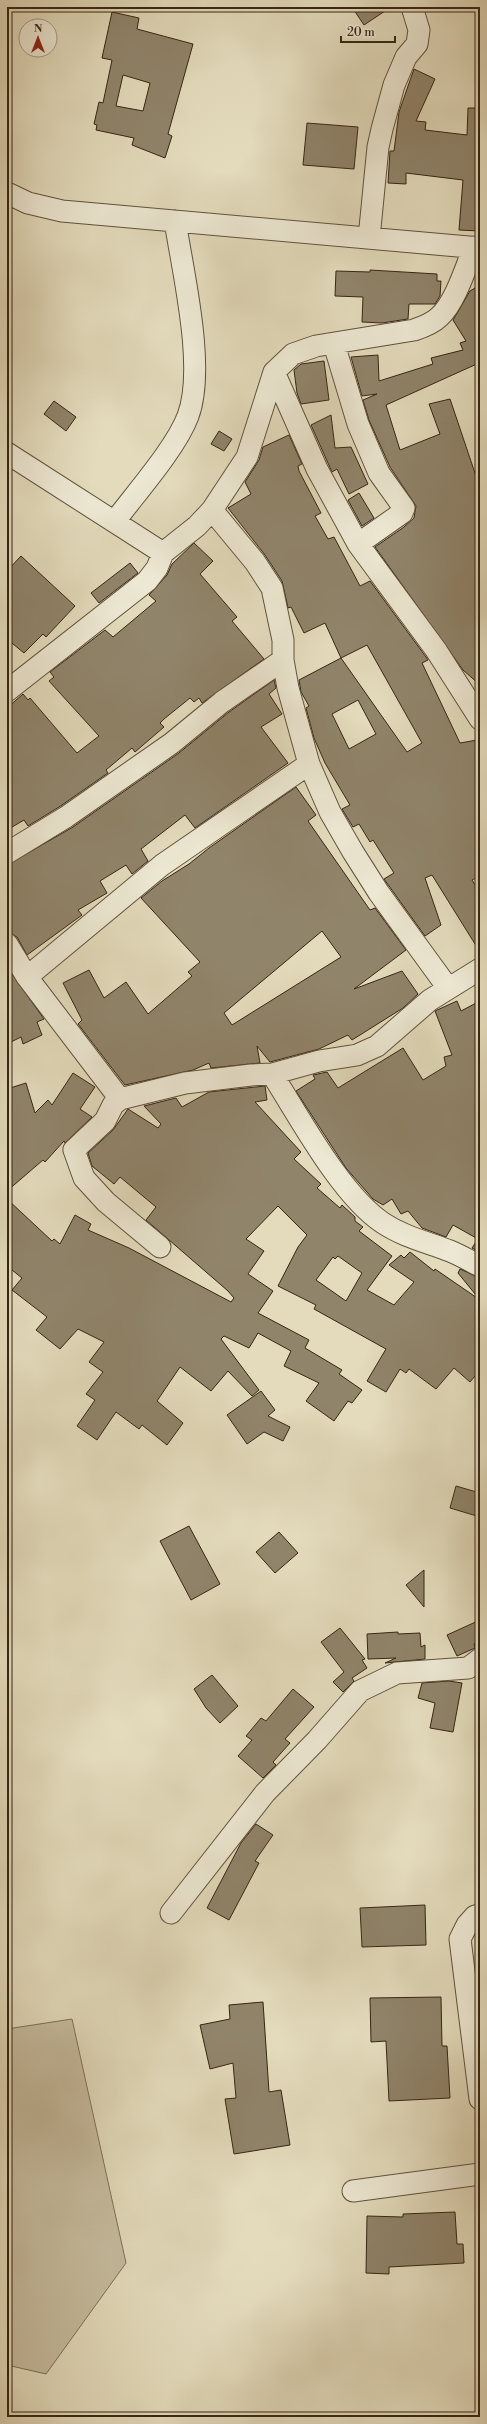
<svg xmlns="http://www.w3.org/2000/svg" width="487" height="2424" font-family="'Libre Bodoni',serif">
	<style>
		.green { fill: #c6bc9f; stroke: #7e7159 }
		.building { fill: #90846b; stroke: #362613; fill-rule: evenodd }
		.lines { fill: none; stroke-linecap: round; stroke-linejoin: round }
		.minor-casing { stroke: #61533d; stroke-width: 23 }
		.minor { stroke: #ede8d3; stroke-width: 21 }
	</style>
	<rect width="100%" height="100%" fill="#e3dbbc"/>
	<filter id="stains"><feTurbulence type="fractalNoise" baseFrequency=".005" numOctaves="4"/><feColorMatrix values="0 0 0 0 .2 0 0 0 0 .09 0 0 0 0 .02 0 0 0 .5 -.17"/></filter>
	<radialGradient id="worn" r=".72"><stop offset=".6" stop-color="#630" stop-opacity="0"/><stop offset="1" stop-color="#630" stop-opacity=".3"/></radialGradient>
	<path class="green" d="M72 2019 126 2263 46 2374 7 2365V2029Z"/>
	<path class="building" d="M352 7H391L364 25Z
		M112 12 139 18 137 29 193 44 168 134 172 136 165 158 132 145 134 138 96 130 97 125 94 124 99 102 103 103 112 60 102 58ZM123 75 150 83 143 111 116 106Z
		M414 69 435 79 416 121 426 122 425 130 467 135 468 108H480V231L459 230 463 180 406 173V184L388 183 390 151H394L399 112Z
		M307 123 358 127 354 169 303 165Z
		M370 270 437 274V281H441L440 296 435 304H409L408 319 382 323 362 322 363 297 335 296 336 271 370 272Z
		M480 285V365L479 363 386 405 400 450 440 434 429 404 450 399 480 488V685L463 670 375 547 404 527 414 518 416 506 390 467 369 420 363 400 377 394 362 396 351 357 378 355 379 381 433 364 431 358 463 350 460 343 466 341 453 320 470 291Z
		M324 361 329 400 301 404 297 393 294 370 301 364Z
		M54 401 76 417 66 431 44 414Z
		M331 415 335 448 351 447 368 484 349 494 337 469 332 472 311 425Z
		M219 431 232 439 224 451 211 444Z
		M289 435 302 464 298 466 299 471 321 513 315 516 328 539 334 537 360 586 370 581 426 657 428 660 422 663 460 743 477 740 480 756V869L475 872 478 877 472 880 480 893V952L432 875 425 878 441 925 425 936 384 879 394 873 373 840 370 842 359 824 353 827 342 809 350 805 325 763 314 738 306 708 309 706 301 692 299 680 341 658 407 752 422 743 367 645 341 658 325 623 304 633 291 607 288 608 282 581 265 555 228 508 251 494 245 482 259 460 263 447ZM358 700 376 734 349 749 332 714Z
		M359 493 374 518 362 526 348 500Z
		M194 543 213 561 200 574 237 617 232 621 264 659 202 703 199 698 194 702 190 698 164 719 160 723 164 727 135 752 132 748 106 770 108 773 59 807 28 826 24 820 7 830V708L23 694 28 700 30 698 77 753 99 736 49 681 54 677 50 672 105 630 113 637 156 601 149 595 167 575 172 564Z
		M21 556 75 606 46 637 43 634 24 653 7 639V571Z
		M130 563 138 573 99 603 91 593Z
		M274 680 276 688 269 694 282 714 261 727 288 763 195 828 185 815 141 849 148 861 132 874 126 865 100 881 107 893 78 910 82 915 27 955 17 937 7 932V865L73 827 179 753 229 712Z
		M296 787 316 815 308 821 370 910 375 908 406 950 354 989 402 971 418 994 403 1008 352 1040 348 1035 319 1049 270 1062 257 1046 260 1063 211 1068 209 1063 193 1070 125 1085 78 1024 82 1020 63 983 89 970 104 998 126 982 148 1014 192 976 188 972 200 962 141 898 162 881 189 864 209 848ZM322 931 341 957 232 1025 224 1013Z
		M7 967 44 1019 37 1022 42 1035 23 1044 21 1037 7 1044Z
		M457 1001 461 1011 480 1001V1252L472 1248 478 1239 453 1225 446 1237 422 1228 408 1211 401 1214 392 1199 383 1205 373 1199 346 1168 296 1091 315 1079 313 1075 327 1072 338 1088 403 1048 423 1080 446 1066 444 1057 452 1055 435 1011Z
		M73 1073 95 1087 80 1109 92 1117 65 1143 64 1141 45 1162 43 1160 7 1191V1089L26 1083 35 1113 48 1100 52 1105Z
		M265 1086 267 1100 255 1102 301 1152 294 1159 321 1184 317 1188 340 1208 342 1205 355 1217V1221L363 1227 359 1231 392 1256 367 1290 394 1305 414 1282 389 1265 401 1255 404 1258 410 1252 434 1271 435 1269 480 1300V1370L470 1382 454 1368 436 1389 409 1369 406 1373 400 1369 386 1392 367 1381 386 1349 314 1309 316 1305 278 1286 298 1247 307 1235 278 1206 246 1239 264 1251 248 1274 273 1291 258 1313 309 1340 305 1348 342 1370 339 1374 362 1390 352 1403 348 1401 334 1421 306 1401 319 1383 284 1366 291 1351 258 1333 249 1348 224 1336 221 1339 259 1390 252 1396 228 1371 211 1391 180 1367 157 1401 183 1423 167 1445 142 1425 139 1429 116 1412 97 1440 77 1426 95 1400 86 1394 103 1372 89 1362 104 1342 78 1329 60 1349 36 1330 47 1317 12 1290 22 1278 7 1266V1199L52 1241 54 1239 60 1244 75 1215 91 1224 88 1230 129 1248 231 1302 234 1298 228 1291 146 1220 156 1207 120 1177 114 1184 92 1166 88 1153 113 1130 128 1109 158 1128 161 1124 144 1106 176 1098 182 1107 209 1092ZM338 1256 362 1273 346 1301 316 1280 333 1257 335 1259Z
		M460 1269 480 1278V1300L458 1273Z
		M261 1391 275 1410 268 1416 290 1427 283 1441 264 1432 247 1444 227 1415Z
		M456 1486 480 1493V1517L450 1508Z
		M189 1526 220 1584 191 1600 160 1541Z
		M279 1532 298 1553 275 1573 256 1552Z
		M424 1570V1607L406 1585Z
		M480 1620V1641L474 1644 475 1648 457 1656 447 1635Z
		M340 1628 365 1659 362 1660 367 1668 352 1678 354 1681 343 1692 333 1682 344 1672 321 1642Z
		M398 1632V1634L420 1633 421 1647 425 1645V1659L385 1663 396 1658 368 1659 367 1634Z
		M212 1675 238 1706 220 1723 206 1708 194 1689Z
		M449 1681 462 1683 453 1732 430 1728 435 1703 418 1698 422 1683Z
		M293 1689 314 1707 285 1739 290 1743 273 1762 276 1765 263 1778 238 1756 252 1740 246 1736 261 1718 266 1721Z
		M256 1824 273 1835 255 1861 259 1863 229 1920 207 1908 241 1843Z
		M425 1905 426 1945 362 1947 360 1908Z
		M441 1997 442 2046H447L450 2098 389 2101 386 2041 371 2042 370 1998Z
		M263 2002 269 2092 281 2090 290 2145 234 2154 225 2099 236 2098 233 2063 210 2069 200 2025 230 2019 229 2005Z
		M455 2212 457 2244H463L464 2263 389 2267V2274L366 2273 367 2216 403 2217V2214Z"/>
	<g class="lines">
		<defs>
			<path id="minor" d="M7 193 28 203 62 211 480 248
				M369 238 378 147 382 129 394 85 406 57 417 44 419 30 412 7
				M334 344 358 424 379 473 404 508 402 513 358 544
				M274 372 317 469 358 544 436 650 480 719
				M7 453 163 553
				M212 510 255 562 272 588 283 640V660L288 688 309 764 330 812 353 852 379 893 448 988
				M115 521C136 493 176 448 188 416 206 368 183 273 175 221
				M7 691 147 581 157 568 163 553 197 526 212 510 247 457 274 372 293 354 316 346 414 330C423 327 433 323 439 317 455 303 466 267 474 247
				M7 853 66 817 172 743 222 702 283 660
				M7 944 27 977 120 1099
				M27 977 162 865 309 764
				M272 1074C300 1118 341 1195 383 1223 404 1237 427 1242 450 1251 460 1255 470 1261 480 1266
				M160 1247 106 1202 84 1178 74 1150 105 1121 113 1105 120 1099 185 1083 251 1075 272 1074 319 1061 357 1055 377 1046 430 1000 480 969
				M171 1913 265 1793 317 1740 360 1691 397 1673 468 1668 480 1659
				M480 1915 475 1916 467 1925 460 1939 480 2099
				M353 2191 480 2174"/>
		</defs>
		<use href="#minor" class="minor-casing"/>
		<use href="#minor" class="minor"/>
	</g>
	<rect width="487" height="2424" fill="none" stroke="#e3dbbc" stroke-width="24"/>
	<rect x="8" y="8" width="471" height="2408" fill="none" stroke="#362613" stroke-width="2"/>
	<rect x="12" y="12" width="463" height="2400" fill="none" stroke="#362613"/>
	<g transform="translate(38 38)"><circle r="19" fill="#ede8d3" stroke="#a49a86"/>
	<path d="M0-3L7 15L0 10L-7 15Z" fill="#8f2418"/>
	<text y="-6" font-size="11" font-weight="bold" text-anchor="middle" fill="#362613">N</text>
	</g>
	<path d="M341 36v6h54v-6" fill="none" stroke="#362613" stroke-width="2"/>
	<text x="347" y="36" font-size="12" fill="#362613" stroke="#ede8d3" stroke-width="3" paint-order="stroke">20 m</text>
	<rect width="100%" height="100%" filter="url(#stains)"/>
	<rect width="100%" height="100%" fill="url(#worn)"/>
</svg>
